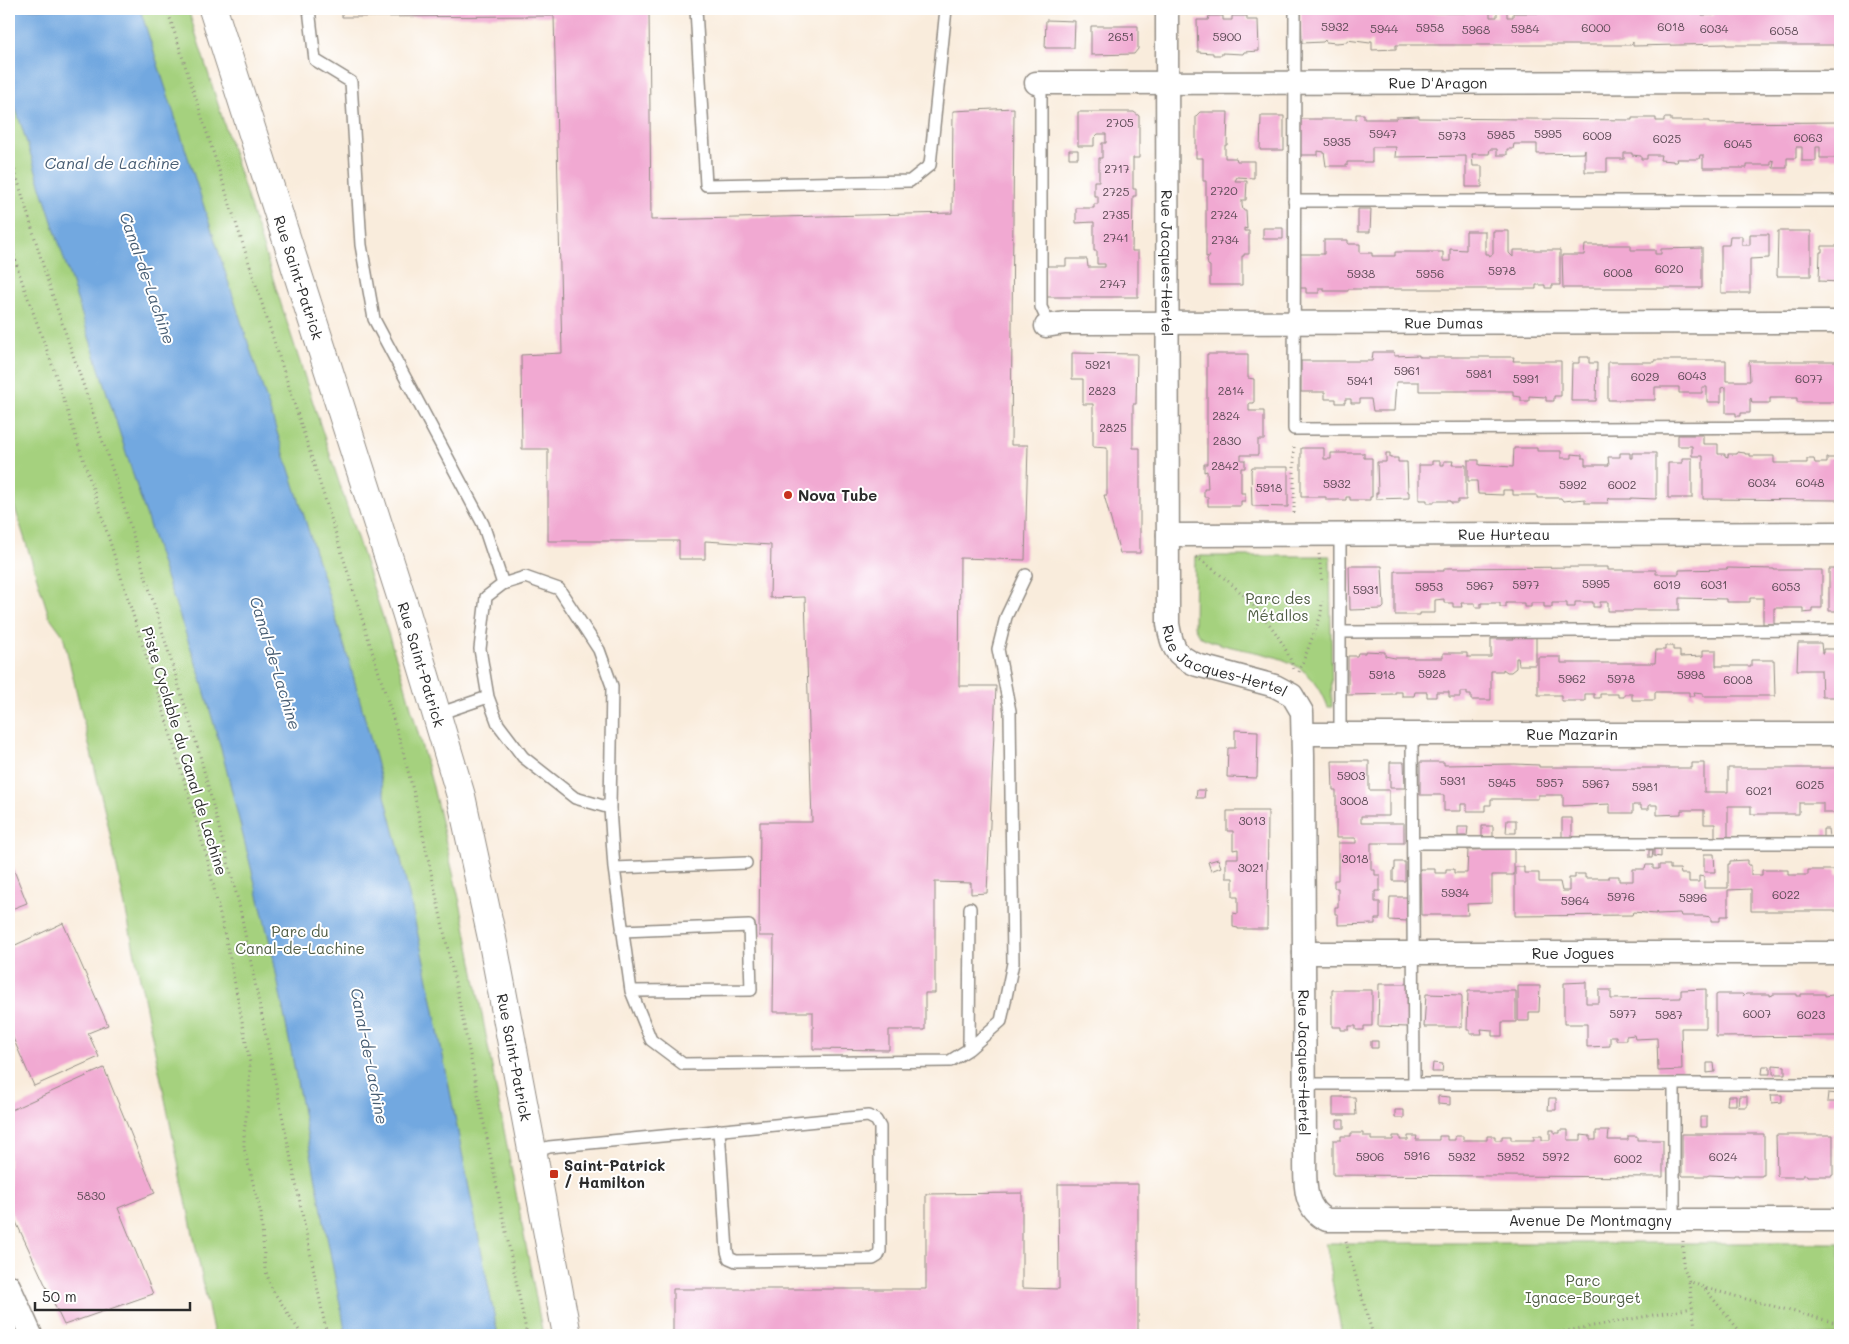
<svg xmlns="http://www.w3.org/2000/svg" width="1849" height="1344" font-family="Mali,sans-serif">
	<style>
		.green { fill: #a5d17e; stroke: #687e54 }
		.water { fill: #72a8e0; stroke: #4e6a86 }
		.building { fill: #f1a9d2 }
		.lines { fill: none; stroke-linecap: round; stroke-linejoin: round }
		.lane-casing { stroke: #928c84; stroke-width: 14 }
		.street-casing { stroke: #928c84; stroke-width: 25 }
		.secondary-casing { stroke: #928c84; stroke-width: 30 }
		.path { stroke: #928c84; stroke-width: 3; stroke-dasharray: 1 4; stroke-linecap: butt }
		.lane { stroke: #fff; stroke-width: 11 }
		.street { stroke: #fff; stroke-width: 22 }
		.secondary { stroke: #fff; stroke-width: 28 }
		.poi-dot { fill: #c8321e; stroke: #fff; stroke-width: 2 }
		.labels { text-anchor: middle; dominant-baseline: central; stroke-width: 4; stroke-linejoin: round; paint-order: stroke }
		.number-label { font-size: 12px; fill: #5c4a55 }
		.street-label { font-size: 15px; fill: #2b2b2b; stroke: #fff }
		.poi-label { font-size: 15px; font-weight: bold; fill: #2b2b2b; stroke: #fff; text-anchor: start }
		.park-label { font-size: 15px; fill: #505d44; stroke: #fff }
		.water-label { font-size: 16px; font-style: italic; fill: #475d73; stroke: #fff }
	</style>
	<rect width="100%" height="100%" fill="#fff"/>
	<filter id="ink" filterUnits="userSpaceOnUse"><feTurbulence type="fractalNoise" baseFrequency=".02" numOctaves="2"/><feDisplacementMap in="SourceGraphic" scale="10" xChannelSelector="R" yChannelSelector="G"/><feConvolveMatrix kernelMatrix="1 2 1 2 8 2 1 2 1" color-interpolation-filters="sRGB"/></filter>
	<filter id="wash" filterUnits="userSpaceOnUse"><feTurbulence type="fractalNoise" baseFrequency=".0096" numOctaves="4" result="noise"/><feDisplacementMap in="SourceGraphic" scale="20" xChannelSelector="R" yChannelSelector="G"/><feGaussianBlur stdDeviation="1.12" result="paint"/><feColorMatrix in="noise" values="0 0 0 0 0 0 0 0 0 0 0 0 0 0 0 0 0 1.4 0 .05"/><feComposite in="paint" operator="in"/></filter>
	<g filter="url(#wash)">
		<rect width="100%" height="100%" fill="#f9ecdc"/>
		<path class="green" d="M9 9H188L281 304 404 682 433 787 464 920 543 1335H214L107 820 63 635 49 616 9 489Z
			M1195 556H1330L1332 707H1328C1305 643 1249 660 1199 636L1194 626Z
			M1325 1243H1840V1335H1342Z"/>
		<path class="water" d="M9 9H140L299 500 350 664 368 730 398 846 427 975 498 1335H346L271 947 223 756 199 672 163 568 9 87Z"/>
		<g id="blocks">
			<path class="building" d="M342 9H649L651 220 952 213 953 111 1014 108 1011 445H1028L1025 560 960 558 959 686H996L987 893 971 894V883L935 882V993H925V1030H889V1050L813 1049V1012H773L774 936H759L760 822H812L805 597 770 598 771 545 705 541V559H679V541H548V449H522L521 355 562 353 554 16 342 17Z
				M1301 9H1419L1418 13H1466V9H1490V17H1497V9H1507V17H1513V13H1584V9H1702V15H1714V9H1726V14L1750 13V9H1773L1774 13H1797V9H1840V47H1834L1835 45H1726V44L1633 46V42L1631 45H1396V49L1372 50V41H1370V43L1347 40V42L1336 43 1326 42 1325 40 1323 42 1302 43Z
				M1209 16H1223V20H1232V16H1247V20H1258L1259 51 1244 52 1243 54 1222 53V55H1213V53L1198 52 1197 20H1208Z
				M1046 20 1075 21 1074 48H1045Z
				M1091 26H1138V49L1134 54 1091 55Z
				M1078 112H1134L1139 116V158H1133V189H1136V196H1133L1132 251H1138V297H1046V266H1066V259H1087L1088 267H1105V264H1097V251H1094V222L1076 223V208H1094V204H1098V196H1094V181H1099V158H1102V143H1106V134H1098L1094 138V146H1078Z
				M1200 112H1228L1227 145H1225V158H1236L1237 161H1254V178L1237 177 1235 181H1247L1246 200H1242V205L1243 210H1246L1247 229 1244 228V231H1249V254H1244V256H1242V285H1210V266L1208 265 1207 260 1210 256 1206 257V181H1203V158H1196V116Z
				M1356 114H1364V119H1396V117L1419 116V118L1632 120V118H1656V121H1664V118H1671V121H1710V123L1840 122V158H1820V147H1816V161H1802V147H1796V158H1787V168H1773L1774 161 1771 160V165H1747V168H1703V155H1700L1699 159H1676L1677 162H1673V161L1660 160 1661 155H1647V159H1641V156L1632 155V153H1624V159H1607V172H1585V149L1584 153 1537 154V144H1514L1513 149H1507V155H1497V149H1490L1489 154H1472L1473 166H1482V187H1466V156L1395 157 1396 147H1372V162H1347V166H1326L1324 152 1318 151V155H1300V119H1356Z
				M1261 116H1284V150H1260Z
				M1069 150H1078V158H1069Z
				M1358 209H1371L1370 232H1358Z
				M1263 228H1283V239H1263Z
				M1466 231H1485V254H1489V256L1493 254V231H1509V253L1513 257V250H1560V285H1552V288H1545V285H1536V289H1348V291H1324V288H1319V293H1306V288H1300V254H1324V240H1348V244H1360V253H1372V256H1395V252H1443V261H1450V249L1466 250Z
				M1778 231H1811V276H1777Z
				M1750 234H1769V258L1750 259V293H1721V245H1729L1730 236H1742V245H1750Z
				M1585 245H1631V250H1655V254H1661V249L1702 248V288H1563L1562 255H1584Z
				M1822 246H1840V282L1819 281 1820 252H1822Z
				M1373 352H1394V356L1419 355V357H1514L1513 361H1561V396H1554V401H1546V397L1529 396V401H1521V397L1513 396V391H1419V382H1396L1394 411H1373L1371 399H1360V403H1351V399H1345V403H1336V399H1325V392H1301V361H1372Z
				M1072 353 1137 354 1136 404H1133V448H1140V553H1120L1104 495H1107V448L1093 447V404H1083V379H1072Z
				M1207 354H1248V378L1254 379V403H1249V411H1264V440H1258V455H1241V460H1245V468H1241V493H1245V501H1241V506H1208V497H1204V489H1208L1207 471 1204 472V464H1207Z
				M1579 357H1589V363H1597L1596 401H1571L1572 363H1579Z
				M1655 360H1726V381H1750L1749 361H1840V402H1797V398H1770V403H1752L1751 398 1750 399V413H1741V416H1736V413H1726V387L1721 388V402H1707V387H1702V393H1679V387H1655V400H1608V362H1655Z
				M1678 435H1703V444H1718V454H1725V456L1728 457V454H1737V452L1745 453V454H1750V456H1774V463H1807V459H1814L1815 463H1827V458H1835V463H1840V500L1703 499V456H1692V446H1678Z
				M1301 448H1324V459H1331V453H1364V458H1372V497H1370V500H1350V497H1346V500H1326V497H1301Z
				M1514 448H1537V451H1561V458H1572V454L1582 455V458H1585V465H1609L1608 457H1620V453H1630V458H1632V453H1656V499L1631 498V499H1610L1609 498 1608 503H1585V499L1563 501 1561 498H1537V495H1513V490H1503V495L1478 494 1477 481H1468V460H1479V465L1513 467Z
				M1386 453H1390V458H1398V462H1407L1408 492H1409V498L1376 499V493H1378L1377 462H1386Z
				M1682 458H1692V498H1668V463H1682Z
				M1432 461H1440V465H1444V461H1453L1452 465H1466V500H1458V503H1451V501H1434V503H1427V500H1419V465H1432Z
				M1252 467H1288V507L1252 506 1251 471Z
				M1839 565H1840V611H1829V569H1838Z
				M1349 566H1382L1384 607 1382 609 1350 610Z
				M1585 567H1608V570H1656V574H1679V570L1727 569V568L1774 569V570H1822V608H1812V612L1803 613V608H1774V624H1763V598H1750V602H1727V599L1679 598V610H1633L1632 611H1608V602H1600V607H1593V602H1575V607H1567V603H1552V607H1544V603H1531V607H1524V603H1506V607H1500V603H1481V607H1475V603H1461L1462 607H1453V603H1444V599L1435 600V613H1420V615H1395V571H1444V568Z
				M1513 636H1536V665H1519L1518 658H1516V668L1511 672H1507L1503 669V671H1491V700H1471V695H1467V692H1460V697H1449V692H1436V697H1427V692H1415L1414 696H1402V692H1395V694L1348 695V656H1357L1358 653H1365V651L1385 652V656L1395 658H1443V653H1467V657H1491V639H1514Z
				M1798 643H1821L1822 653H1823V649H1840V697H1822L1821 670H1797Z
				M1665 646H1673V650H1680V657L1703 656V650H1716V666H1751V660H1774L1775 696H1703V693L1694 692 1695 696H1689V692H1655V700H1632V694H1624V697H1618V694H1600V698H1594V694H1585V701H1561V695H1538V657H1561V663H1655L1656 650H1665Z
				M1235 730 1258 731 1257 778 1227 777 1228 748H1235Z
				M1332 761H1369V790H1389V816H1361V823H1404V843H1371V870H1375V875H1380V891H1375V902H1380V919H1375V924L1338 925V914H1335V907H1338V888H1334V880H1338V843H1356V838H1336V790H1333Z
				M1390 762H1404L1405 788H1390Z
				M1420 762H1444V765L1515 764 1539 765V767H1610V768H1692V763H1704V792H1728V768H1840V813H1823V803H1799V814H1751V806H1728V838H1715V824H1704V810H1681V814L1657 815V805H1649V809H1641V805H1633V813H1610V804L1563 806V795H1538V799H1491V805H1485V811H1467V804H1461V811H1444V795H1420Z
				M1197 790H1205L1204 798H1196Z
				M1227 811H1268L1267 929H1238V928L1233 927V913L1238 914V897H1233V878H1226V858H1238V849L1233 850V831H1227Z
				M1562 818H1572V837H1562Z
				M1507 820H1516V833H1506Z
				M1482 826H1493V837H1482Z
				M1458 827H1468L1467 836H1458Z
				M1823 829H1828L1829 837H1823Z
				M1514 849V875H1492V903L1467 904 1468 915H1421L1420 869H1435V873H1446V869H1454V873H1467L1468 850Z
				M1654 849H1661V857L1654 856Z
				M1649 850H1653L1652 858H1649Z
				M1704 854H1714L1715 872H1704Z
				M9 858 27 903 9 910Z
				M1218 859 1221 867 1211 871 1208 862Z
				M1748 860V865H1751V875H1762V870H1788V875H1808V870H1836V874H1840V911H1751V889L1728 890V916H1720V921H1711V917L1704 916H1681L1680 913 1657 914 1656 912V914L1633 912 1632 915 1515 916V867H1524V873H1539V882H1560L1562 891H1569V878H1575V874H1585V878H1609V876H1619V881H1633V869H1645L1646 865H1653V869H1659V865H1670V869H1680L1681 874H1689V882H1699V876L1704 877V888H1728V864H1730V861Z
				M1395 862H1405V881H1393V870L1395 869Z
				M1390 897H1407V921L1389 920Z
				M63 923 108 1025 88 1033 99 1057 34 1086 9 1029V948Z
				M1586 982V1003H1599V990H1611V999L1681 998V990L1706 989V1028H1681L1682 1070 1658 1071 1657 1038 1635 1039 1634 1035 1626 1036V1040H1616V1036H1610V1046L1587 1047V1024H1564V983Z
				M1379 984H1409L1408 1027 1378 1026Z
				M1518 986H1540L1539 1012H1529V1021H1518Z
				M1332 990H1372V1026H1364V1030H1356V1026H1349V1030H1341V1027H1332Z
				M1468 991H1516V1022H1502V1036H1492V1030L1481 1029 1482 1034H1470V1030H1467Z
				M1426 994 1461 995 1462 997V1027H1424Z
				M1718 994H1742L1744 996 1746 994H1770V996L1773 995V994H1797V996H1801V994H1825V996L1840 994V1036L1716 1037V995Z
				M1371 1041H1378V1048H1371Z
				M1433 1063 1443 1064 1442 1072H1432Z
				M1707 1063H1714L1715 1072 1707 1073Z
				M1773 1065 1785 1066V1074H1773Z
				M1763 1066H1770V1074H1762Z
				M104 1068 155 1193 118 1208 153 1294 64 1325 9 1207V1111Z
				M1828 1093 1839 1094 1838 1102H1827Z
				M1771 1095H1782V1102L1772 1103Z
				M1438 1096 1450 1097V1105L1438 1104Z
				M1728 1096H1736V1105H1727Z
				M1739 1096H1747V1107H1738Z
				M1333 1097H1355L1356 1115H1333Z
				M1549 1098H1556V1110H1548Z
				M1395 1110H1404V1118H1395Z
				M1700 1117H1707V1127H1700Z
				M1337 1120H1344V1128H1337Z
				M1550 1130H1554V1133H1560V1130H1568V1140H1581V1135L1590 1136V1140H1596V1131H1609L1608 1140H1628V1136H1637V1140H1663V1177L1333 1175V1140H1341V1136H1351V1133H1363V1136H1371V1140H1393V1136H1400V1140H1408V1136H1417L1416 1140H1439V1136H1447V1140H1455V1136H1463V1140H1487V1136H1495V1140H1502V1136H1511V1140H1534V1136H1542V1140H1550Z
				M1682 1134H1764V1175H1762V1176H1738V1175H1734V1176L1709 1175 1707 1176H1683L1682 1175Z
				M1776 1135H1833V1175L1831 1176H1807V1175H1803V1177H1779L1777 1175Z
				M1058 1184H1138V1335H673V1289H926V1194L1022 1193V1288L1059 1289Z"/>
		</g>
	</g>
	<g filter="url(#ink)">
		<use href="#blocks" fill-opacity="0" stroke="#928c84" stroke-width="1"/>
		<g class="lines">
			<defs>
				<path id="lane" d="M309 9 315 60 351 82 361 245 374 319 483 524 503 584
					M696 9 706 185 910 181 930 165 946 9
					M1295 9 1294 429 1840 427
					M1041 84V307L1050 326
					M1294 201H1840
					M1340 632 1840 630
					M488 697 498 724 523 757 575 798 610 808
					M438 714 488 697 480 649 486 597 503 584 525 577 559 589 599 650 612 686 610 808 614 868 631 991 651 1040 683 1064 950 1061 969 1049 1001 1021 1013 963 1010 711 998 649 1006 617 1026 575
					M1340 734V534
					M1412 734 1414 1084
					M1414 843H1840
					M614 868 746 863
					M622 931 749 926 751 990 631 991
					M969 1049 970 908
					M1304 1084H1840
					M533 1153 549 1147 868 1116 876 1120 880 1127V1251L878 1256 873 1259 736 1261 729 1258 727 1251 719 1130
					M1674 1220V1084"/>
				<g id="street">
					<path id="s1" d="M1167 9 1168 624C1172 647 1175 656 1197 665L1275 686 1292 695 1302 712 1303 756 1305 1151C1306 1175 1300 1208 1327 1220H1840"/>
					<path id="s2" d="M1036 83 1840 82"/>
					<path id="s3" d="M1046 326 1065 323 1840 322"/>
					<path id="s4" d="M1168 535 1840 533"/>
					<path id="s5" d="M1303 734H1840"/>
					<path id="s6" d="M1304 953H1840"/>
					<path d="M9 1286 31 1335"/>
				</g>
				<g id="secondary">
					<path id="s7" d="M213 9 406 612 461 796 492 938 567 1335"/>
				</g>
			</defs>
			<use href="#lane" class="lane-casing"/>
			<use href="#street" class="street-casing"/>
			<use href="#secondary" class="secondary-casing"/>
			<path class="path" d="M167 9 326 502 401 744 414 794 457 991 527 1335
				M9 151 48 282 117 483 199 752 239 904 327 1335
				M9 236 19 273 54 370 96 498 163 709 207 858 230 958 250 1063 249 1095 244 1133V1148L261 1214 265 1269 272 1289 302 1335
				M1294 513V444
				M1319 554 1322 583
				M1196 557C1236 584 1278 623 1294 669
				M1299 672 1321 615 1322 601
				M1683 1241V1265L1689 1281 1705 1288 1840 1324
				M1346 1242 1373 1335
				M1689 1282 1696 1335
				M1705 1289 1743 1335
				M1362 1295H1367
				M1544 1335 1692 1308"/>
			<use href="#lane" class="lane"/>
			<use href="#street" class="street"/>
			<use href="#secondary" class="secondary"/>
		</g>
	</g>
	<g class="poi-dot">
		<circle cx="788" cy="495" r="5"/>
		<rect x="549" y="1169" width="10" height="10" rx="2.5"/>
	</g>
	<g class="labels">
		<g class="number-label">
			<text x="1335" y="26">5932</text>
			<text x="1671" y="26">6018</text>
			<text x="1430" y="27">5958</text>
			<text x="1596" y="27">6000</text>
			<text x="1384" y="28">5944</text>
			<text x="1525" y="28">5984</text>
			<text x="1714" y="28">6034</text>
			<text x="1476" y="29">5968</text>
			<text x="1784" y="30">6058</text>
			<text x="1121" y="36">2651</text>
			<text x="1227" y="36">5900</text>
			<text x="1120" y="122">2705</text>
			<text x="1383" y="133">5947</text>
			<text x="1548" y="133">5995</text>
			<text x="1501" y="134">5985</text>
			<text x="1452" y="135">5973</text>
			<text x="1597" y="135">6009</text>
			<text x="1808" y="137">6063</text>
			<text x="1667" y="138">6025</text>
			<text x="1337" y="141">5935</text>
			<text x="1738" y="143">6045</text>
			<text x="1117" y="168">2717</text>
			<text x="1224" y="190">2720</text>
			<text x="1116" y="191">2725</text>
			<text x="1116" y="214">2735</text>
			<text x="1224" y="214">2724</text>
			<text x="1116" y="237">2741</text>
			<text x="1225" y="239">2734</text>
			<text x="1669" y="268">6020</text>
			<text x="1502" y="270">5978</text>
			<text x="1618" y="272">6008</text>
			<text x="1361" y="273">5938</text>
			<text x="1430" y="273">5956</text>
			<text x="1113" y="283">2747</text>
			<text x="1098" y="364">5921</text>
			<text x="1407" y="370">5961</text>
			<text x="1479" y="373">5981</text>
			<text x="1692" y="375">6043</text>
			<text x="1645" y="376">6029</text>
			<text x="1526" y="378">5991</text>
			<text x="1809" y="378">6077</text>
			<text x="1360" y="380">5941</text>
			<text x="1102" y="390">2823</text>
			<text x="1231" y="390">2814</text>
			<text x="1226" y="415">2824</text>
			<text x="1113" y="427">2825</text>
			<text x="1227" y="440">2830</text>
			<text x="1225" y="465">2842</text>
			<text x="1762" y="482">6034</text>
			<text x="1810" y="482">6048</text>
			<text x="1337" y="483">5932</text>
			<text x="1573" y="484">5992</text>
			<text x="1622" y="484">6002</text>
			<text x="1269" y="487">5918</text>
			<text x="1596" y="583">5995</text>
			<text x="1526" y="584">5977</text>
			<text x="1667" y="584">6019</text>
			<text x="1714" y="584">6031</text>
			<text x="1480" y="585">5967</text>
			<text x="1429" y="586">5953</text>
			<text x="1786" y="586">6053</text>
			<text x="1366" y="589">5931</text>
			<text x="1432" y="673">5928</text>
			<text x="1382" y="674">5918</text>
			<text x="1691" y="674">5998</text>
			<text x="1572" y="678">5962</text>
			<text x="1621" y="678">5978</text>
			<text x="1738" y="679">6008</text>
			<text x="1351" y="775">5903</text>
			<text x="1453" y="780">5931</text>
			<text x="1502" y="782">5945</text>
			<text x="1550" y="782">5957</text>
			<text x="1596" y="783">5967</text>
			<text x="1810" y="784">6025</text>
			<text x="1645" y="786">5981</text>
			<text x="1759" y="790">6021</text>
			<text x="1354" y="800">3008</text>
			<text x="1252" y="820">3013</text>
			<text x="1355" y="858">3018</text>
			<text x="1251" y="867">3021</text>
			<text x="1455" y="892">5934</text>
			<text x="1786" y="894">6022</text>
			<text x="1621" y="896">5976</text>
			<text x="1693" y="897">5996</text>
			<text x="1575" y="900">5964</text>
			<text x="1623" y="1013">5977</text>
			<text x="1757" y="1013">6007</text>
			<text x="1669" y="1014">5987</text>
			<text x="1811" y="1014">6023</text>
			<text x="1417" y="1155">5916</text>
			<text x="1370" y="1156">5906</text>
			<text x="1462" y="1156">5932</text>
			<text x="1511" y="1156">5952</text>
			<text x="1556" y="1156">5972</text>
			<text x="1723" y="1156">6024</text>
			<text x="1628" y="1158">6002</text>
			<text x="91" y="1195">5830</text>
		</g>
		<g class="street-label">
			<text stroke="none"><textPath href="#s2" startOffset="402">Rue D'Aragon</textPath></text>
			<text stroke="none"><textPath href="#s1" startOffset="254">Rue Jacques-Hertel</textPath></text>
			<text stroke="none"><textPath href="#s7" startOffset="282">Rue Saint-Patrick</textPath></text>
			<text stroke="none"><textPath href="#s3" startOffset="398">Rue Dumas</textPath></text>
			<text stroke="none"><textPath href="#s4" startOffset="336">Rue Hurteau</textPath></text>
			<text stroke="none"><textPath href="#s1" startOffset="689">Rue Jacques-Hertel</textPath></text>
			<text stroke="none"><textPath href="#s7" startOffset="688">Rue Saint-Patrick</textPath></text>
			<text stroke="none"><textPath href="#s5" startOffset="269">Rue Mazarin</textPath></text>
			<text transform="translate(185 751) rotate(73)">Piste Cyclable du Canal de Lachine</text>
			<text stroke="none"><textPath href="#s6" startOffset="269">Rue Jogues</textPath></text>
			<text stroke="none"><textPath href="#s7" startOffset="1092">Rue Saint-Patrick</textPath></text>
			<text stroke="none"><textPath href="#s1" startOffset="1139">Rue Jacques-Hertel</textPath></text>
			<text stroke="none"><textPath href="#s1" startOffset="1568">Avenue De Montmagny</textPath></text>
		</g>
		<g class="poi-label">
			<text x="798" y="495">Nova Tube</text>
			<text x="564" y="1165">Saint-Patrick<tspan x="564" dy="17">/ Hamilton</tspan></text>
		</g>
		<g class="park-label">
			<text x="1278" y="598">Parc des<tspan x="1278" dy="17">Métallos</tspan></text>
			<text x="300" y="931">Parc du<tspan x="300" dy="17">Canal-de-Lachine</tspan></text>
			<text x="1583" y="1280">Parc<tspan x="1583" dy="17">Ignace-Bourget</tspan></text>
		</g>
		<g class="water-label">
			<text x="112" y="162">Canal de Lachine</text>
			<text transform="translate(148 278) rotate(71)">Canal-de-Lachine</text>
			<text transform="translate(276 663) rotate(73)">Canal-de-Lachine</text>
			<text transform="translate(370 1056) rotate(79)">Canal-de-Lachine</text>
		</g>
	</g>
	<rect width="1849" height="1344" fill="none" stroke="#fff" stroke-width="30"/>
	<path d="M35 1302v8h155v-8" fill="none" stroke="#2b2b2b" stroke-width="2.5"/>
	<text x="42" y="1302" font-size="15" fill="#2b2b2b" stroke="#ffffff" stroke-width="4" paint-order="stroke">50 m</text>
</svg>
